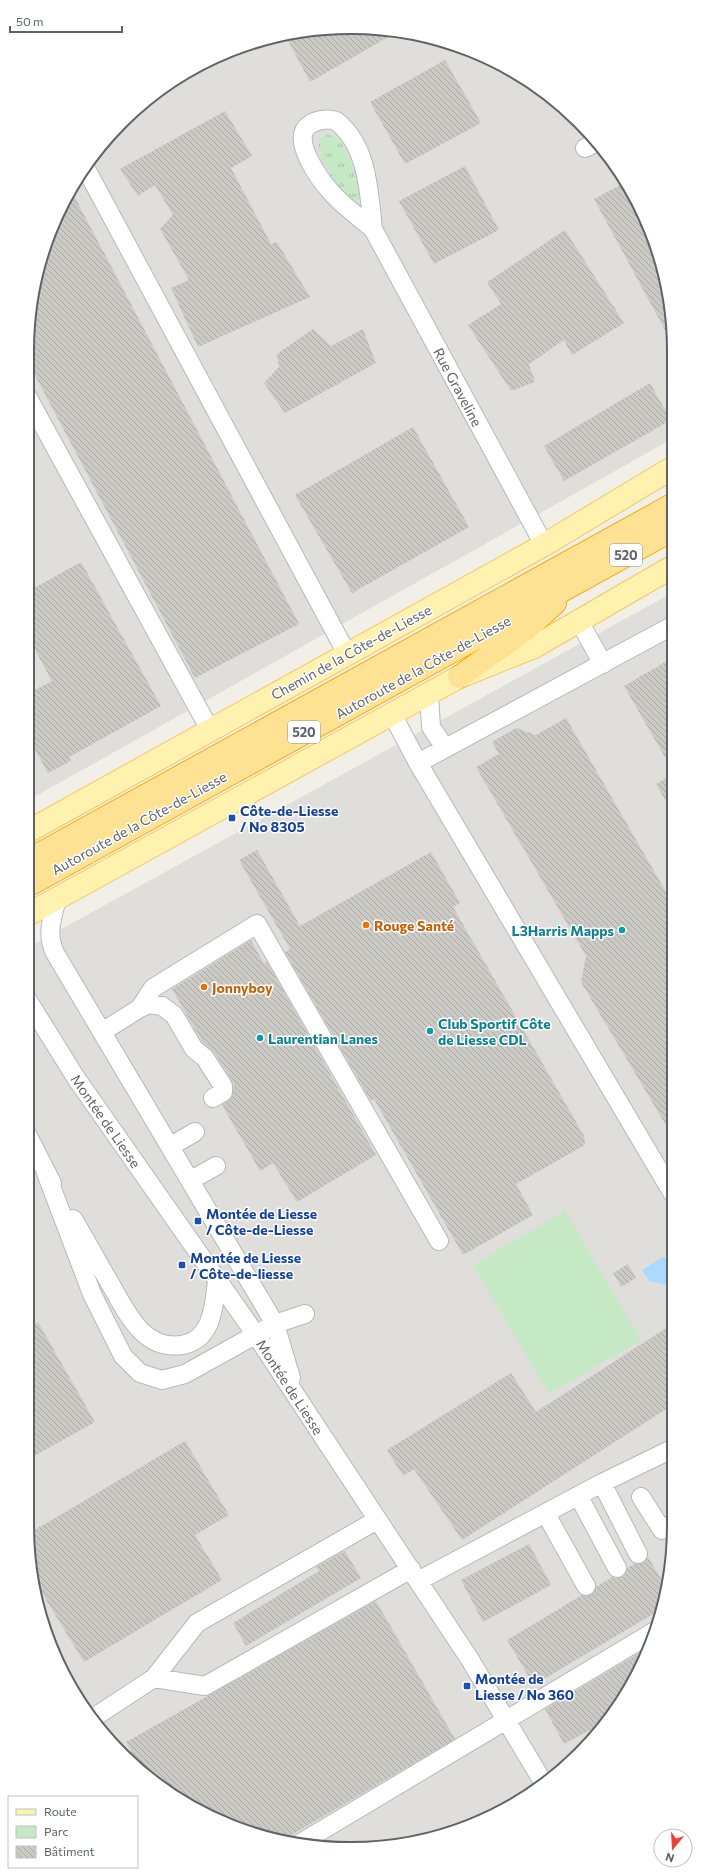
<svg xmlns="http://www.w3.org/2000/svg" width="701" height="1876" font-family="Commissioner,sans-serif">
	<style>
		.industrial { fill: #e0deda }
		.grass { fill: url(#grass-tufts) }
		.park { fill: #c5e8c5 }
		.water { fill: #aadaff }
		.building { fill: url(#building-back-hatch) }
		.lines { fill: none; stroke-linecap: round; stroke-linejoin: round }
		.minor-casing { stroke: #b5b8bc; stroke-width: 20 }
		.major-casing { stroke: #f2c960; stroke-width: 24 }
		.highway-casing { stroke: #f9ab00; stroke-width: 24 }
		.path { stroke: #9cc7a9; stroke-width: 2.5; stroke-dasharray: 4 2; stroke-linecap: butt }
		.minor { stroke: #fff; stroke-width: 18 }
		.major { stroke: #fff2af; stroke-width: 22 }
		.highway { stroke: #fde293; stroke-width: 22 }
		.transit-dot { fill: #1a4fb4; stroke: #fff; stroke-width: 1.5 }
		.food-dot { fill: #e8710a; stroke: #fff; stroke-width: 1.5 }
		.culture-dot { fill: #0f9aa8; stroke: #fff; stroke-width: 1.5 }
		.labels { text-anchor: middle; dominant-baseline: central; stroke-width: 3; stroke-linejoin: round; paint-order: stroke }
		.shield { fill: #fff; stroke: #8f9295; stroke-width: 1 }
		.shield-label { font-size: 13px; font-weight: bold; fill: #5f6368 }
		.street-label { font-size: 14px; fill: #5f6368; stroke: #fff }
		.transit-label { font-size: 14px; font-weight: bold; fill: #164399; stroke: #fff; text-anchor: start }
		.food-label { font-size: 14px; font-weight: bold; fill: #c56008; stroke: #fff; text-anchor: start }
		.culture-label { font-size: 14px; font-weight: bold; fill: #0d838f; stroke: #fff; text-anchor: start }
		.rim { fill: none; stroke: #5f6368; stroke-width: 2 }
	</style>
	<defs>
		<pattern id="grass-tufts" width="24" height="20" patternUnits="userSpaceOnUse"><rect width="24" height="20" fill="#c5e8c5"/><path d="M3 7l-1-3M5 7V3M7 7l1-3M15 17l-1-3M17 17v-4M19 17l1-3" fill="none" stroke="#a3c0a4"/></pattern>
		<pattern id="building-back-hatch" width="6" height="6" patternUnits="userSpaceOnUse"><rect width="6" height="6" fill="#cccac5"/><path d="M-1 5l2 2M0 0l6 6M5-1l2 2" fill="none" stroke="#a9a8a4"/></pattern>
	</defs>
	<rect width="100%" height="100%" fill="#f1efe8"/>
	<path class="industrial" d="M372 28 434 38 530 81 594 137 641 208 671 308 672 439 27 801V350L38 267 60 207 94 153 137 107 189 70 247 44 309 30Z
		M672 593 674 1526 663 1609 641 1669 607 1722 530 1795 475 1824 414 1843 308 1846 247 1832 189 1806 107 1739 70 1687 44 1630 27 1525V948Z"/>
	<path class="grass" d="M327 134 336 138 338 137C350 158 357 176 360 200L358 202C340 195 329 172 320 156L323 154 319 147V140L323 135Z"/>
	<path class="park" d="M565 1211 641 1340 549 1394 473 1265Z"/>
	<path class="water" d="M663 1257 673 1262V1299L666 1285 649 1281 642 1270Z"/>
	<path class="building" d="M372 28 397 32 310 82 285 35 308 30Z
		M445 60 481 123 405 164 370 102Z
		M225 111 252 156 231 168 271 244 277 242 310 297 198 347 171 288 189 280 160 229 173 215 155 185 138 196 120 169Z
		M465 166 499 230 434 264 399 201Z
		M624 183 641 208 671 308V341L594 199Z
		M71 190 299 624 195 678 27 360 38 267 60 207Z
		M565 230 624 323 572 355 564 340 529 364 535 382 511 391 468 325 501 304 487 282Z
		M313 329 331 346 363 329 376 363 285 413 264 383 279 367 277 354Z
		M650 383 671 420 564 481 544 446Z
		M413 427 469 527 352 593 295 495Z
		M81 562 161 706 69 757 71 761 48 773 27 735V694L52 681 27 635V592Z
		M672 658V769L624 686Z
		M566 718 673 904V1137L581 982 586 956 476 767 499 754 492 742 516 728 536 735Z
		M672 775V812L656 784Z
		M257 850 300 926 431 852 460 903 453 907 584 1136 585 1145 516 1184 533 1215 463 1255 374 1099 371 1101 285 952 290 949 239 860Z
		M251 940 264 964 267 962 376 1155 297 1202 273 1163 260 1171 222 1105 232 1097 234 1086 232 1080 214 1052 203 1043 172 989Z
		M628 1264 636 1278 621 1287 613 1273Z
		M38 1322 95 1422 27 1460V1328Z
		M674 1323V1404L462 1540 414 1469 403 1476 387 1450 511 1373 536 1412Z
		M185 1441 229 1515 195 1535 222 1580 84 1662 36 1583 28 1534Z
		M529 1544 551 1585 483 1622 461 1580Z
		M345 1551 361 1578 246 1646 233 1623 319 1571 316 1567Z
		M648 1557 666 1587 663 1608 534 1685 507 1640 582 1595H591L596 1587 612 1577 617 1578 622 1577 626 1573 627 1568 635 1564 643 1563Z
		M376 1601 455 1739 283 1840 247 1832 189 1806 139 1765 126 1742Z
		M649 1647 641 1669 607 1722 594 1734 592 1729 564 1744 545 1709Z"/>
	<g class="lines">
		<defs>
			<path id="minor" d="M585 148 597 142
				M85 167 347 654
				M373 229C359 217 343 206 331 192 320 180 290 139 309 125 316 120 328 118 336 121 368 145 369 193 373 229L544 545
				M27 396 210 730
				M579 621 603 664
				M429 693 431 727 445 748
				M392 714 418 763 673 1194
				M418 763 672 626
				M57 899C52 918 46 934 55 953L275 1324 291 1378
				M27 999 76 1078 256 1335 418 1581 469 1658 543 1782
				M140 1008 153 988 257 924 439 1241
				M102 1032 140 1008 149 1004 162 1006 174 1015 194 1049 205 1058 223 1086V1092L213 1098
				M27 1134 52 1183
				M171 1146 195 1132
				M46 1173 92 1294 123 1356 140 1373 162 1380 185 1374 275 1324 305 1314
				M191 1180 216 1166
				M73 1219C85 1239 96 1259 108 1280 125 1308 141 1351 182 1345 213 1340 214 1305 217 1281
				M602 1483 638 1554
				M579 1497 617 1568
				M641 1497 662 1530 674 1523
				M546 1514 586 1586
				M418 1581 602 1483 674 1448
				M154 1678 197 1623 377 1520
				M93 1718 154 1678 205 1686 411 1569
				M299 1844 655 1631"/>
			<path id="major" d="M27 832 544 545 672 468
				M27 915 459 677 534 647 672 567"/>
			<path id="highway" d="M459 677 524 631 555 603
				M27 861 672 505
				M27 886 672 530"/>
		</defs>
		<use href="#minor" class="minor-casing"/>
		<use href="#major" class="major-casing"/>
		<use href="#highway" class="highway-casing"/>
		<path class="path" d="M27 942 34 939 29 932"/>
		<use href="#minor" class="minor"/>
		<use href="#major" class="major"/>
		<use href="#highway" class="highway"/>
	</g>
	<g class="transit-dot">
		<rect x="228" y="814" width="8" height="8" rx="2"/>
		<rect x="194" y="1217" width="8" height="8" rx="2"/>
		<rect x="178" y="1261" width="8" height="8" rx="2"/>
		<rect x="463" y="1682" width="8" height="8" rx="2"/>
	</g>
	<g class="food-dot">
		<circle cx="366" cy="925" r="4"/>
		<circle cx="204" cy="987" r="4"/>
	</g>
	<g class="culture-dot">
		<circle cx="622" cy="930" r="4"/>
		<circle cx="430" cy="1031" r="4"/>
		<circle cx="260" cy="1038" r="4"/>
	</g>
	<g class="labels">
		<g class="shield">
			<rect x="610" y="544" width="32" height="22" rx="3"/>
			<rect x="288" y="721" width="32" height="22" rx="3"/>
		</g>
		<g class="shield-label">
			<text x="626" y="555">520</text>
			<text x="304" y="732">520</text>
		</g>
		<g class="street-label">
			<text transform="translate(458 387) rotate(62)">Rue Graveline</text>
			<text transform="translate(351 652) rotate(-29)">Chemin de la Côte-de-Liesse</text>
			<text transform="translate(423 667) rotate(-29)">Autoroute de la Côte-de-Liesse</text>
			<text transform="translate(139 823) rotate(-29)">Autoroute de la Côte-de-Liesse</text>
			<text transform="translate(106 1121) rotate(55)">Montée de Liesse</text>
			<text transform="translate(290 1387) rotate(57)">Montée de Liesse</text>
		</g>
		<g class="transit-label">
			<text x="240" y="810">Côte-de-Liesse<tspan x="240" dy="16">/ No 8305</tspan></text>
			<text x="206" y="1213">Montée de Liesse<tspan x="206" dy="16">/ Côte-de-Liesse</tspan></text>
			<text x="190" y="1257">Montée de Liesse<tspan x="190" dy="16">/ Côte-de-liesse</tspan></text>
			<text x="475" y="1678">Montée de<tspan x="475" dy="16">Liesse / No 360</tspan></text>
		</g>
		<g class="food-label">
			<text x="374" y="925">Rouge Santé</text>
			<text x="212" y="987">Jonnyboy</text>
		</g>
		<g class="culture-label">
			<text x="614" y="930" text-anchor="end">L3Harris Mapps</text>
			<text x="438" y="1023">Club Sportif Côte<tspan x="438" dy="16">de Liesse CDL</tspan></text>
			<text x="268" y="1038">Laurentian Lanes</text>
		</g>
	</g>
	<path d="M0 0H701V1876H0ZM350 34H351A316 316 0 0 1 667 350V1526A316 316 0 0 1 351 1842H350A316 316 0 0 1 34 1526V350A316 316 0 0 1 350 34Z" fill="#fff" fill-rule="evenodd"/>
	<path class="rim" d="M350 34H351A316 316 0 0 1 667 350V1526A316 316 0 0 1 351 1842H350A316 316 0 0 1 34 1526V350A316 316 0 0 1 350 34Z"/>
	<rect x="8" y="1796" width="130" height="72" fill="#ffffff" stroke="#bfc1c3"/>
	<rect x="16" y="1809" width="20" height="6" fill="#fff2af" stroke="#bfc1c3"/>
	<text x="44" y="1816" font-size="12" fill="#5f6368">Route</text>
	<rect x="16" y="1826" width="20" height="12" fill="#c5e8c5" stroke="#bfc1c3"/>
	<text x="44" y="1836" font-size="12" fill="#5f6368">Parc</text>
	<rect x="16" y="1846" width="20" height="12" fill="url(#building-back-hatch)" stroke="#bfc1c3"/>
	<text x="44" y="1856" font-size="12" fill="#5f6368">Bâtiment</text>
	<g transform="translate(673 1848) rotate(198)"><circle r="19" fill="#ffffff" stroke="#bfc1c3"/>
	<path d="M0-3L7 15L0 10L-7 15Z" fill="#ea4335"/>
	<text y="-6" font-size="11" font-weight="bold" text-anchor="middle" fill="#5f6368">N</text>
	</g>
	<path d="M10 26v6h112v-6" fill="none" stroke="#5f6368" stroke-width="2"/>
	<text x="16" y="26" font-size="12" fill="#5f6368" stroke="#ffffff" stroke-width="3" paint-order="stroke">50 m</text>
</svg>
